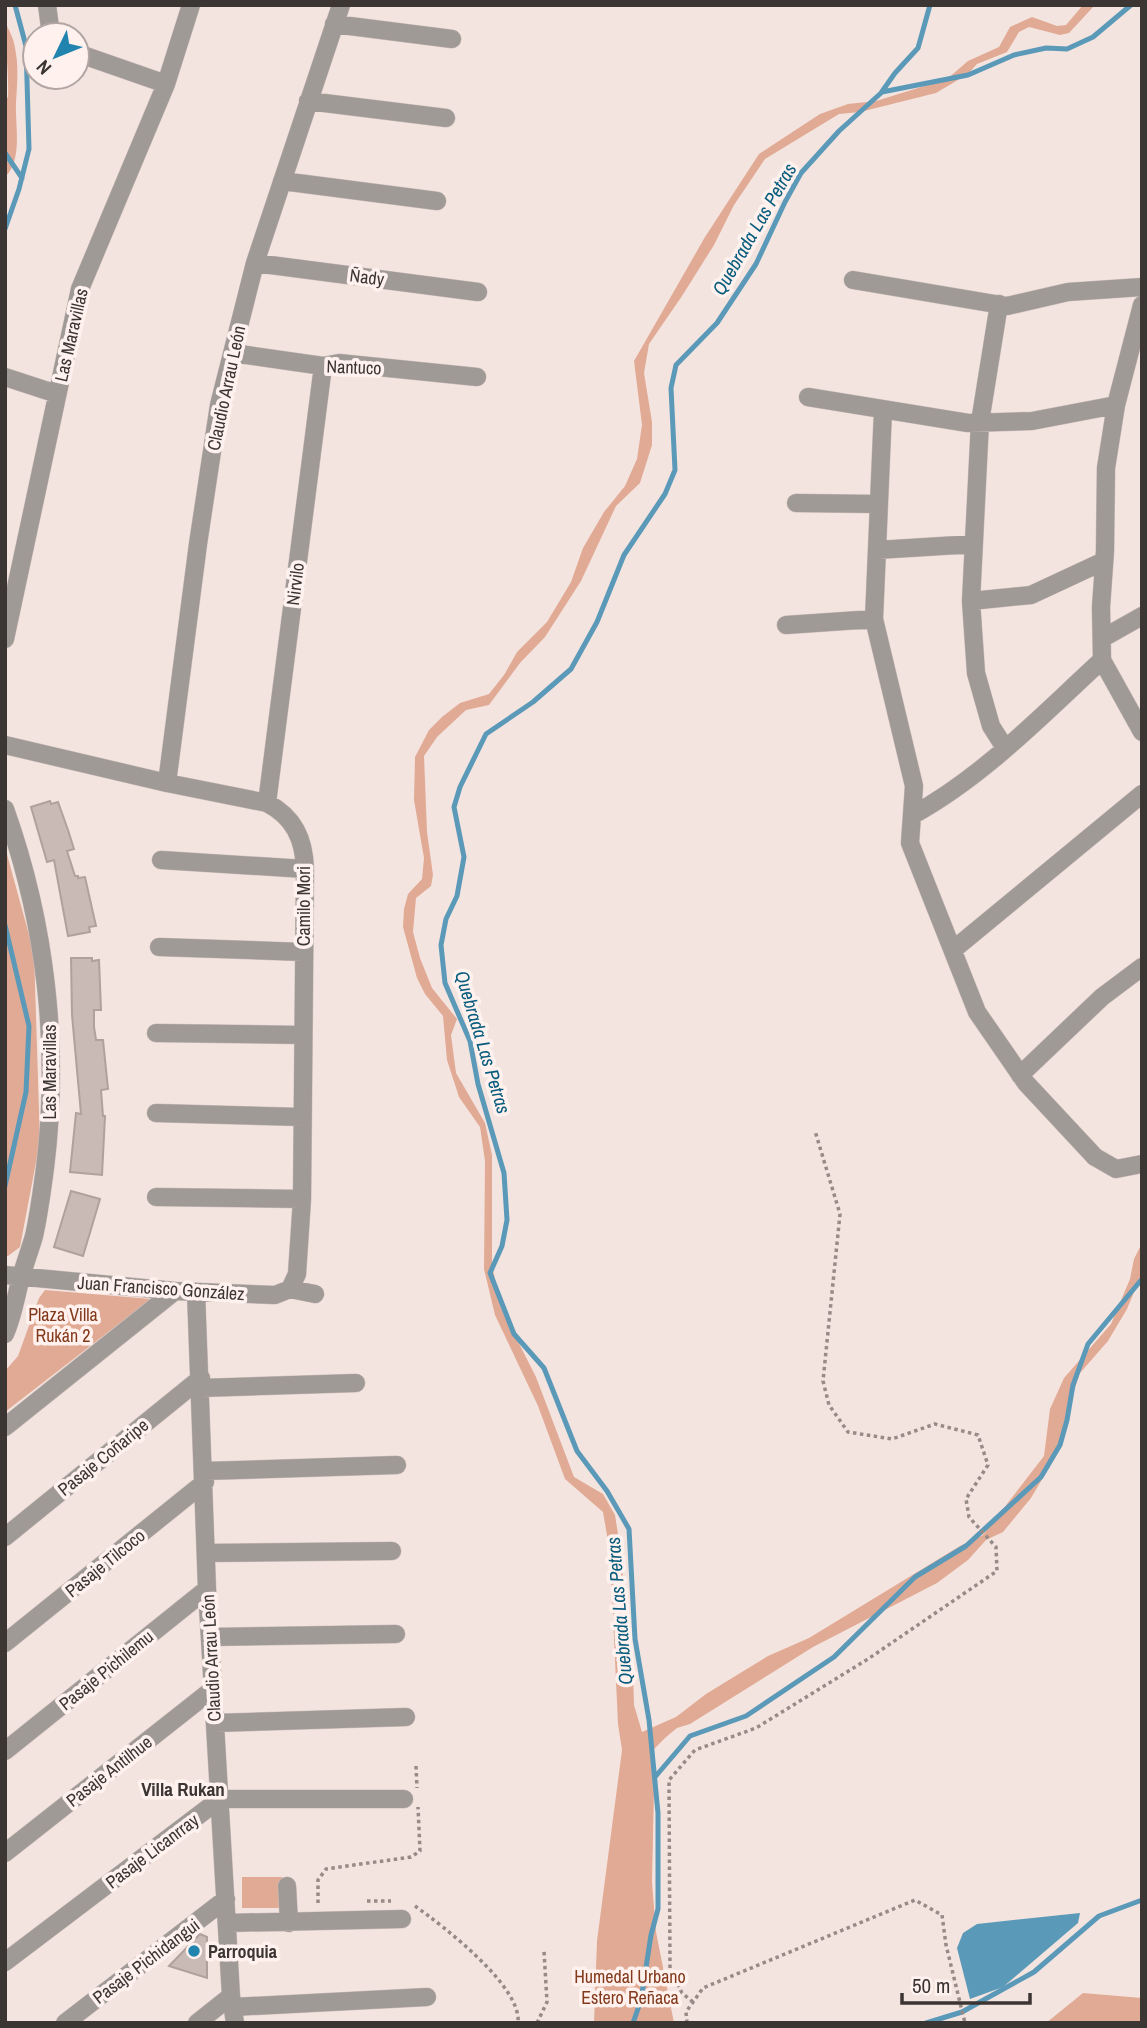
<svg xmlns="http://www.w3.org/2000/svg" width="1147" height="2028" font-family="'Archivo Narrow',sans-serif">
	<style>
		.green { fill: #e1aa95 }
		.water { fill: #5b99b9 }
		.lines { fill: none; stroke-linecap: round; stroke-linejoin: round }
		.stream { stroke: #5b99b9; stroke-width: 5 }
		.building { fill: #c9bab5; stroke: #b0a19c; stroke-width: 2 }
		.minor-casing { stroke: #cfc1bd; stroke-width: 19 }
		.path { stroke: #968b87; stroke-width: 3.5; stroke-dasharray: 3.5 3.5; stroke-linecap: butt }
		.minor { stroke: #a09a97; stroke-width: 18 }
		.poi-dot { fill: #2184af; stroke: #fff2ee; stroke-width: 2.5 }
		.labels { text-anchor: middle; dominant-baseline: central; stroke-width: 7; stroke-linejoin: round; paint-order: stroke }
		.street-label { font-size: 18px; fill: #3b3533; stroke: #fff2ee }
		.park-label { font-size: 18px; fill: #83391b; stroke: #fff2ee }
		.poi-label { font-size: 18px; font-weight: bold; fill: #3b3533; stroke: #fff2ee; text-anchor: start }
		.water-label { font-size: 19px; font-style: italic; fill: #095c7d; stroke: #fff2ee }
		.neighbourhood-label { font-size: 19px; font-weight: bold; fill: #3b3533; stroke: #fff2ee }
	</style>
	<rect width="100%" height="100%" fill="#f4e4df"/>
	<path class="green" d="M1083 5H1095L1069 33 1060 35 1029 27 1019 32 1007 52 977 64 968 74 936 93 860 112 839 114 765 159 734 205 714 245 682 296 649 344 644 373 652 422V445L640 483 616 506 581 581 545 637 520 663 489 705 466 710 437 737 424 756 427 832 433 875 431 886 416 898 413 932 420 958 432 988 457 1019 451 1035 456 1073 485 1123 492 1155V1265L501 1308 536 1377 574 1477 603 1494 615 1515 623 1566 621 1612 633 1672 634 1705 642 1732 676 1717 706 1694 768 1656 809 1638 960 1546 983 1535 1044 1456 1050 1409 1064 1378 1111 1324 1130 1279 1134 1259 1142 1243V1273L1127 1309 1108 1341 1080 1373 1066 1414 1057 1454 1031 1498 1003 1532 986 1540 968 1560 937 1583 813 1647 690 1724 677 1728 666 1737 651 1752 654 1790 652 1882 656 1932 674 2023H594L597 1941 622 1750 618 1724 610 1553 603 1512 565 1479 538 1406 495 1315 484 1269 485 1161 480 1127 459 1097 447 1060 443 1016 425 994 417 978 403 927 404 909 408 894 422 879 424 858 414 800 415 757 429 730 442 717 460 703 489 694 504 675 517 652 547 622 571 582 583 548 604 512 625 486 637 459 642 425 634 361 705 237 759 154 820 114 848 104 876 101 947 79 968 61 999 47 1010 27 1032 17 1057 26 1066 25Z
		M5 22C9 30 14 39 15 48 19 67 17 84 16 103 15 126 23 160 5 177V100L8 97C9 71 5 47 5 22Z
		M5 847 34 953 40 1141 20 1247 8 1256H5Z
		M45 1290 151 1299 5 1412V1371L18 1356 39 1298Z
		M242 1877H282V1908H242Z
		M1083 1993 1142 1998V2023H1046Z"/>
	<path class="water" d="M1080 1913 1078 1923 1003 1987 970 1999 957 1948 963 1933 977 1924Z"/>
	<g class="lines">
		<path class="stream" d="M882 92 968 75 1014 55 1046 48 1067 49 1093 37 1131 5
			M5 153 22 178
			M5 229 19 189 29 149 26 46 15 5
			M5 925 29 1026 26 1092 5 1186
			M655 1777 690 1736 746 1716 834 1657 915 1577 966 1546 1041 1477 1060 1445 1067 1420 1073 1385 1088 1344 1142 1279
			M633 2023 641 2000 651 1935 658 1909V1813L649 1720 635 1639 629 1529 607 1491 577 1451 544 1368 514 1334 490 1273 502 1246 507 1220 504 1173 478 1084 470 1041 445 983 441 945 446 919 457 896 464 857 454 807 460 787 486 734 533 702 571 669 597 622 624 555 665 494 675 470 671 388 676 365 717 323 756 264 785 202 801 173 839 131 881 93 895 73 918 48 930 5
			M926 2023 962 2012 1034 1972 1099 1916 1142 1900"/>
	</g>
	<path class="building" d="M50 801 51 804 58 802 68 830 74 849 67 851 75 876H78V878L85 877 96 926 89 927 90 932 68 936 54 860 47 862 31 807Z
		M71 958H92V961L99 960 101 1010H94V1027L96 1040H103L108 1089 101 1090 103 1116H105L102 1175 70 1172 76 1113 81 1114 72 1015Z
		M71 1191 100 1199 83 1256 54 1247Z
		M200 1934 207 1937V1978L169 1966Z"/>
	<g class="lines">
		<defs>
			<path id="minor" d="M47 5 51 35
				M334 24 452 39
				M77 53 166 84
				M308 101 446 118
				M282 181 437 201
				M255 263 478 292
				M853 280 1007 306 1068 292 1142 287
				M999 304 980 422 971 601 976 673 991 726 1005 748
				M1142 305 1116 405 1106 468 1105 551 1101 607 1102 660 1142 732
				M233 353 323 366 339 363 477 377
				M5 377 57 394
				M808 397 968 423 1032 421 1116 405
				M883 410 874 619 914 786 910 843 977 1012 1026 1083 1095 1157 1116 1169 1142 1164
				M796 503 879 504
				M877 550 974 544
				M971 601 1031 595 1104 561
				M786 625 874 619
				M1103 638 1142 616
				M5 639 80 289 166 84 191 5
				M5 745 167 783 267 803C294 817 304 839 305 869L302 1199 297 1274 290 1289
				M167 783 198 544 219 405 255 263 341 5
				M267 803 323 366
				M5 809C46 924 60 1047 45 1168 42 1190 39 1214 34 1236 30 1250 25 1263 21 1277 16 1296 13 1316 5 1334
				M913 815C984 776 1042 715 1102 660
				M161 860 305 869
				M159 947 303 952
				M953 950 1142 794
				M156 1033 303 1035
				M1020 1075 1102 997 1142 967
				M156 1113 302 1117
				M156 1197 302 1199
				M5 1275 175 1291 275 1295 290 1289 315 1294
				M196 1292 207 1589 231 1996 235 2023
				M201 1388 356 1383
				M5 1427 175 1291
				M204 1471 397 1465
				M5 1537 201 1378
				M206 1553 392 1551
				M210 1637 396 1634
				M5 1643 205 1482
				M215 1723 406 1717
				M5 1751 207 1589
				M5 1853 213 1689
				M287 1886 289 1923
				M227 1923 402 1919
				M5 1962 220 1799H404
				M233 2007 427 1997
				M65 2023 226 1899
				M197 2023 231 1996"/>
		</defs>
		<use href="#minor" class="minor-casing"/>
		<path class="path" d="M416 1766 417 1788
			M367 1901H391
			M318 1903V1880L326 1869 411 1857 420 1851 418 1807
			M415 1906C443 1926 522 1986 518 2023
			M693 2002 682 1993 670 1969 669 1780 695 1750 756 1728 868 1659 997 1571 996 1547 969 1517 966 1499 988 1465 978 1435 935 1424 892 1439 848 1432 829 1405 823 1381 840 1214 815 1131
			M537 2023 547 2002 544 1951
			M687 2023 686 2012 703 1988 915 1900 942 1915 946 1945 965 2023"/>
		<use href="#minor" class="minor"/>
	</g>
	<circle class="poi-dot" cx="194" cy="1951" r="7"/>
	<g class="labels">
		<g class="street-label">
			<text transform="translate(367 277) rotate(7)">Ñady</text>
			<text transform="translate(71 335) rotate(-77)">Las Maravillas</text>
			<text transform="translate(354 367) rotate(2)">Nantuco</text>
			<text transform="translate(226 388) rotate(-78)">Claudio Arrau León</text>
			<text transform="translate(295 584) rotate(-83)">Nirvilo</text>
			<text transform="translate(303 906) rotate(-90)">Camilo Mori</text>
			<text transform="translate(49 1072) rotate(-90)">Las Maravillas</text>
			<text transform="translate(161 1288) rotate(4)">Juan Francisco González</text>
			<text transform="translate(103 1457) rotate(-39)">Pasaje Coñaripe</text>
			<text transform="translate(105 1563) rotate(-39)">Pasaje Tilcoco</text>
			<text transform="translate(211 1658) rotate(-93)">Claudio Arrau León</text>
			<text transform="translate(106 1670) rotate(-39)">Pasaje Pichilemu</text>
			<text transform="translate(109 1771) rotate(-38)">Pasaje Antilhue</text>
			<text transform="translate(152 1851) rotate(-37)">Pasaje Licanrray</text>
			<text transform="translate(146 1961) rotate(-37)">Pasaje Pichidangui</text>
		</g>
		<g class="park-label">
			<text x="63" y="1314">Plaza Villa<tspan x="63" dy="21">Rukán 2</tspan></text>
			<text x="630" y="1976">Humedal Urbano<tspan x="630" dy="21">Estero Reñaca</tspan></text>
		</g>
		<g class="poi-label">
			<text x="208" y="1951">Parroquia</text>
		</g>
		<g class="water-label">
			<text transform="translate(754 229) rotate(-60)">Quebrada Las Petras</text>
			<text transform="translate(483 1042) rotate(73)">Quebrada Las Petras</text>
			<text transform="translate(619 1611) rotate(-95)">Quebrada Las Petras</text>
		</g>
		<g class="neighbourhood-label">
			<text x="183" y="1789">Villa Rukan</text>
		</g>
	</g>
	<rect width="1147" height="2028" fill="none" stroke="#3b3533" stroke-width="14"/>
	<g transform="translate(56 56) rotate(227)"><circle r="33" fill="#fff2ee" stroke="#b1a6a3" stroke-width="2"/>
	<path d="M0-5L12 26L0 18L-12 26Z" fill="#2184af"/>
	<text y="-10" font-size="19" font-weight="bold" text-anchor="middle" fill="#3b3533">N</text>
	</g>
	<path d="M902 1993v10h128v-10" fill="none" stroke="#3b3533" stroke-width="3.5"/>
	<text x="912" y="1993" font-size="21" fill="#3b3533" stroke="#fff2ee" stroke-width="5" paint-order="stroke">50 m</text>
</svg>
